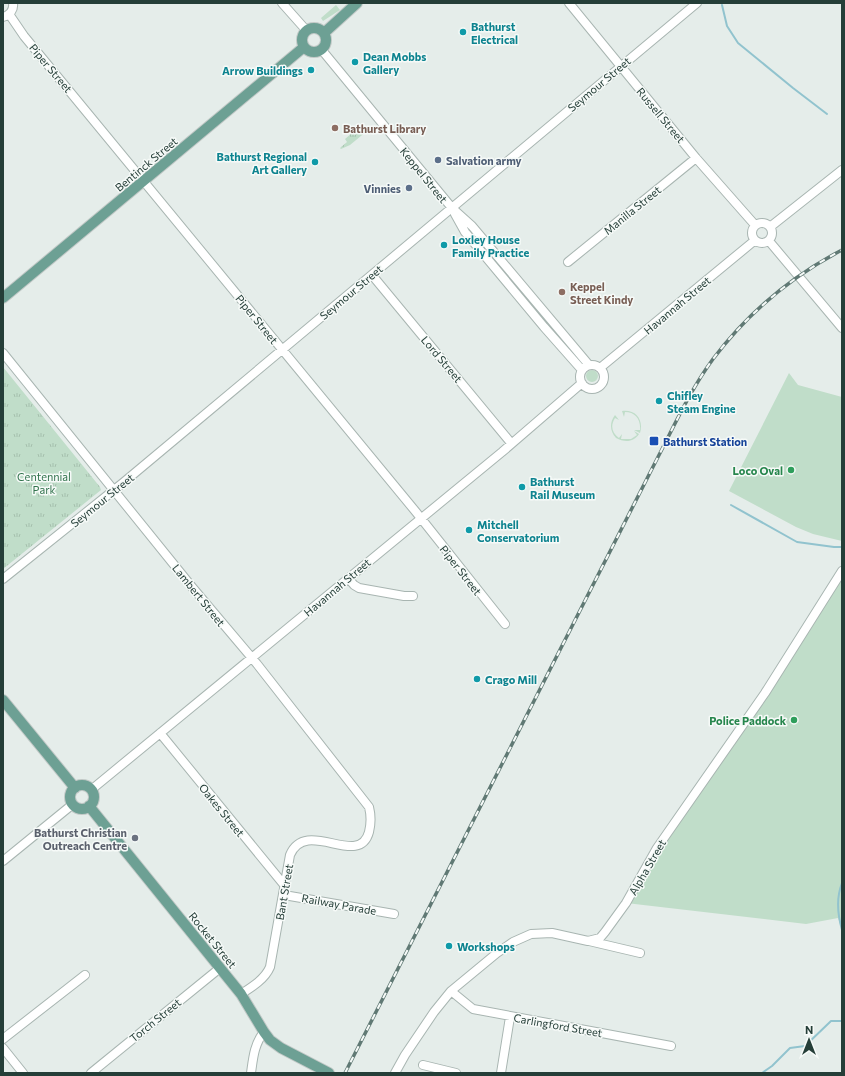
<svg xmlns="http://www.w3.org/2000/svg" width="845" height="1076" font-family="Commissioner,sans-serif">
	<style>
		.grass { fill: url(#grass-tufts) }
		.garden { fill: #c0ddc9 }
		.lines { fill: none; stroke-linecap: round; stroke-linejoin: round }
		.stream { stroke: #91c3ce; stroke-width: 2 }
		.minor-casing { stroke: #a8b5b1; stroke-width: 10 }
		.major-casing { stroke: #c2c9c7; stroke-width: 12 }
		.minor { stroke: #fff; stroke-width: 8 }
		.major { stroke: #6da094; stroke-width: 10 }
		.rail-casing { stroke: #607974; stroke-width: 3.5 }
		.rail { stroke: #f6faf8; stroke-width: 2; stroke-dasharray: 6; stroke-linecap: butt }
		.culture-dot { fill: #0f9aa8; stroke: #f6faf8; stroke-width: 1.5 }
		.education-dot { fill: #8d6e63; stroke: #f6faf8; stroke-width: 1.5 }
		.service-dot { fill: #5c6f8a; stroke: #f6faf8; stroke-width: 1.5 }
		.transit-dot { fill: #1a4fb4; stroke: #f6faf8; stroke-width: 1.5 }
		.leisure-dot { fill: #2e9e5b; stroke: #f6faf8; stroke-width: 1.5 }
		.worship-dot { fill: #6b7280; stroke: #f6faf8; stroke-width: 1.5 }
		.labels { text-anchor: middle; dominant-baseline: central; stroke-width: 3; stroke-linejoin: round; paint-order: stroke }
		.culture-label { font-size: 11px; font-weight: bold; fill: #0d838f; stroke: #f6faf8; text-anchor: start }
		.street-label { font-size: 11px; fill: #253e38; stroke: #f6faf8 }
		.education-label { font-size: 11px; font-weight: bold; fill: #785e54; stroke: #f6faf8; text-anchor: start }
		.service-label { font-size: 11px; font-weight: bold; fill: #4e5e75; stroke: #f6faf8; text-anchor: start }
		.transit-label { font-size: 11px; font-weight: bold; fill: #164399; stroke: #f6faf8; text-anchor: start }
		.leisure-label { font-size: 11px; font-weight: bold; fill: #27864d; stroke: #f6faf8; text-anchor: end }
		.park-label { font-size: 11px; fill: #32734d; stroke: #f6faf8 }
		.worship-label { font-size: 11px; font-weight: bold; fill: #5b616d; stroke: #f6faf8; text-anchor: end }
	</style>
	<defs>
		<pattern id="grass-tufts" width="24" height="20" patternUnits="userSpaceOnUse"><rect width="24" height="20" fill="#c0ddc9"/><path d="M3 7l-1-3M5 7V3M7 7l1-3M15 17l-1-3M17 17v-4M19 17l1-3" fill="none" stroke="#a5bfad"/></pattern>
	</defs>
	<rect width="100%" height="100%" fill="#e5edea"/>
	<path class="grass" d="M361 123 367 131 350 145 341 149 340 148 347 142 345 139 352 133 350 131Z
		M3 367 100 487 101 490 3 569Z"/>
	<path class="garden" d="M336 5 340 10 323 21 321 18Z
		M586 376a6 6 0 1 1 12 0a6 6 0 1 1-12 0Z
		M789 373 798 385 842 397V541L813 534 796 527 729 491Z
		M622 411C636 409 644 420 640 433L634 430H640C641 419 635 412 625 412L624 417Z
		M615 415 619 420 615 418C610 426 612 433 619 438L622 434 621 439H631L637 435 634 431 639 434C634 442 625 443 616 438 610 431 609 423 615 415Z
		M842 571V930L838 918 806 924 626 903 657 848Z"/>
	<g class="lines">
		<path class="stream" d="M722 5 727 26 738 43 793 88 827 114
			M731 505 797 542 834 547H842
			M842 883C836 898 838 916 842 930
			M762 1073 772 1066 790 1048 805 1046 831 1021H842"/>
		<defs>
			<path id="minor" d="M282 3 306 30
				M569 3 696 158 755 225
				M9 14 24 36 416 512 505 624
				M3 17C10 15 14 10 13 3
				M321 49 452 208 472 226 589 365
				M455 214 465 232 544 327 582 370
				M752 233a10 10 0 1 1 20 0a10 10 0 1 1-20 0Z
				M770 227 842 170
				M769 241 842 328
				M568 262 696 158
				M372 275 511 443
				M3 353 192 587 257 664 369 807C371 815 371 824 369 832 359 869 306 817 290 855L270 967C265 979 252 987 241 994
				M580 377a12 12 0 1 1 24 0a12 12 0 1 1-24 0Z
				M600 368 754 241
				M348 578 354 585 359 588 404 596H413
				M3 579 124 482 697 3
				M160 733 285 886
				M91 790 502 452 582 383
				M3 861 73 804
				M284 895 394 914
				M589 941 640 953
				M451 991 473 1009 671 1046
				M3 1039 85 975
				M3 1048 23 1073
				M423 1065 456 1073
				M91 1073 220 968
				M251 1073C253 1059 254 1044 264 1032
				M395 1073 405 1055 434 1012 451 991 497 953 513 942 531 934 552 933 588 941 600 938 605 932 626 903 657 848 765 693 842 571
				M501 1073 510 1017"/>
			<path id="major" d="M302 40a12 12 0 1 1 24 0a12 12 0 1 1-24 0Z
				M324 33 357 3
				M3 298 304 47
				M3 700 75 788
				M70 797a12 12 0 1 1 24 0a12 12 0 1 1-24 0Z
				M89 806 241 994 264 1032 270 1040 281 1048 329 1073"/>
		</defs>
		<use href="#minor" class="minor-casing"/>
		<use href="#major" class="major-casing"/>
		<use href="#minor" class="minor"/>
		<use href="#major" class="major"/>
		<defs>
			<path id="rail" d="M345 1073 658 457C675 424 691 389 713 359 747 314 792 276 842 250"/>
		</defs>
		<use href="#rail" class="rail-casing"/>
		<use href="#rail" class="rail"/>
	</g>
	<g class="culture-dot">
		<circle cx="463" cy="32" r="4"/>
		<circle cx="355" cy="62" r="4"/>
		<circle cx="311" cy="70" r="4"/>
		<circle cx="315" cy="162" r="4"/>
		<circle cx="444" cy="245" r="4"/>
		<circle cx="659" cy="401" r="4"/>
		<circle cx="522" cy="487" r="4"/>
		<circle cx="469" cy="530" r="4"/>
		<circle cx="477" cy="679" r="4"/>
		<circle cx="449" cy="946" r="4"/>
	</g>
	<g class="education-dot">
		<circle cx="335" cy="128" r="4"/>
		<circle cx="562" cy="292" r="4"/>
	</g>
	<g class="service-dot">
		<circle cx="438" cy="160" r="4"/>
		<circle cx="409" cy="188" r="4"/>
	</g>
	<rect class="transit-dot" x="649" y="436" width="10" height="10" rx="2"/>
	<g class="leisure-dot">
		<circle cx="791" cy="470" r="4"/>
		<circle cx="794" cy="720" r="4"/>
	</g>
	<circle class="worship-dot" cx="135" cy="838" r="4"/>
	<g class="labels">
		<g class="culture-label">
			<text x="471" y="26">Bathurst<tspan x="471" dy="13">Electrical</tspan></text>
			<text x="363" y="56">Dean Mobbs<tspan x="363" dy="13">Gallery</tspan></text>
			<text x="303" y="70" text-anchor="end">Arrow Buildings</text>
			<text x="307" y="156" text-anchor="end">Bathurst Regional<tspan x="307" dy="13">Art Gallery</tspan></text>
			<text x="452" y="239">Loxley House<tspan x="452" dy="13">Family Practice</tspan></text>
			<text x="667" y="395">Chifley<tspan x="667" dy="13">Steam Engine</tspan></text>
			<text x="530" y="481">Bathurst<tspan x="530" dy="13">Rail Museum</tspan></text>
			<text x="477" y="524">Mitchell<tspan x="477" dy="13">Conservatorium</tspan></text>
			<text x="485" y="679">Crago Mill</text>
			<text x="457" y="946">Workshops</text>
		</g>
		<g class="street-label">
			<text transform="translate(51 68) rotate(50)">Piper Street</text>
			<text transform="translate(599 84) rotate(-40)">Seymour Street</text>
			<text transform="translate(661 115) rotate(50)">Russell Street</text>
			<text transform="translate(146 164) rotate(-40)">Bentinck Street</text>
			<text transform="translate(424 175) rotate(51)">Keppel Street</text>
			<text transform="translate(632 210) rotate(-39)">Manilla Street</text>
			<text transform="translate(351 292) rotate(-40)">Seymour Street</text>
			<text transform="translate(677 305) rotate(-40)">Havannah Street</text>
			<text transform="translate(257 319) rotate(51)">Piper Street</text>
			<text transform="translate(442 359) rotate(50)">Lord Street</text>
			<text transform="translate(102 500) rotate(-39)">Seymour Street</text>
			<text transform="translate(461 570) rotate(52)">Piper Street</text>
			<text transform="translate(337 587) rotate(-40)">Havannah Street</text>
			<text transform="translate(199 595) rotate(51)">Lambert Street</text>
			<text transform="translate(222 810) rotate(51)">Oakes Street</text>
			<text transform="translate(647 867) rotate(-60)">Alpha Street</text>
			<text transform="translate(284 892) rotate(-80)">Bant Street</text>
			<text transform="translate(339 904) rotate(10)">Railway Parade</text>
			<text transform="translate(213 940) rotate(51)">Rocket Street</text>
			<text transform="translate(155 1020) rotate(-39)">Torch Street</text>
			<text transform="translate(558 1025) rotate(10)">Carlingford Street</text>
		</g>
		<g class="education-label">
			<text x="343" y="128">Bathurst Library</text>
			<text x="570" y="286">Keppel<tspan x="570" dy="13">Street Kindy</tspan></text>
		</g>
		<g class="service-label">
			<text x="446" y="160">Salvation army</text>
			<text x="401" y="188" text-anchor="end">Vinnies</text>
		</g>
		<g class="transit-label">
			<text x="663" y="441">Bathurst Station</text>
		</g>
		<g class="leisure-label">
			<text x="783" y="470">Loco Oval</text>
			<text x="786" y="720">Police Paddock</text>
		</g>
		<g class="park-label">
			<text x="44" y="476">Centennial<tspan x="44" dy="13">Park</tspan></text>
		</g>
		<g class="worship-label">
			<text x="127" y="832">Bathurst Christian<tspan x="127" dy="13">Outreach Centre</tspan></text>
		</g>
	</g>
	<rect width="845" height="1076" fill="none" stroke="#253e38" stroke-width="8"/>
	<g transform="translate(809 1040)" stroke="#f6faf8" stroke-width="3" paint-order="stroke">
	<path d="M0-3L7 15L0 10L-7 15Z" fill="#253e38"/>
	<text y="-6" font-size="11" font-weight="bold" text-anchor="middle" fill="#253e38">N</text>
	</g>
</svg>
